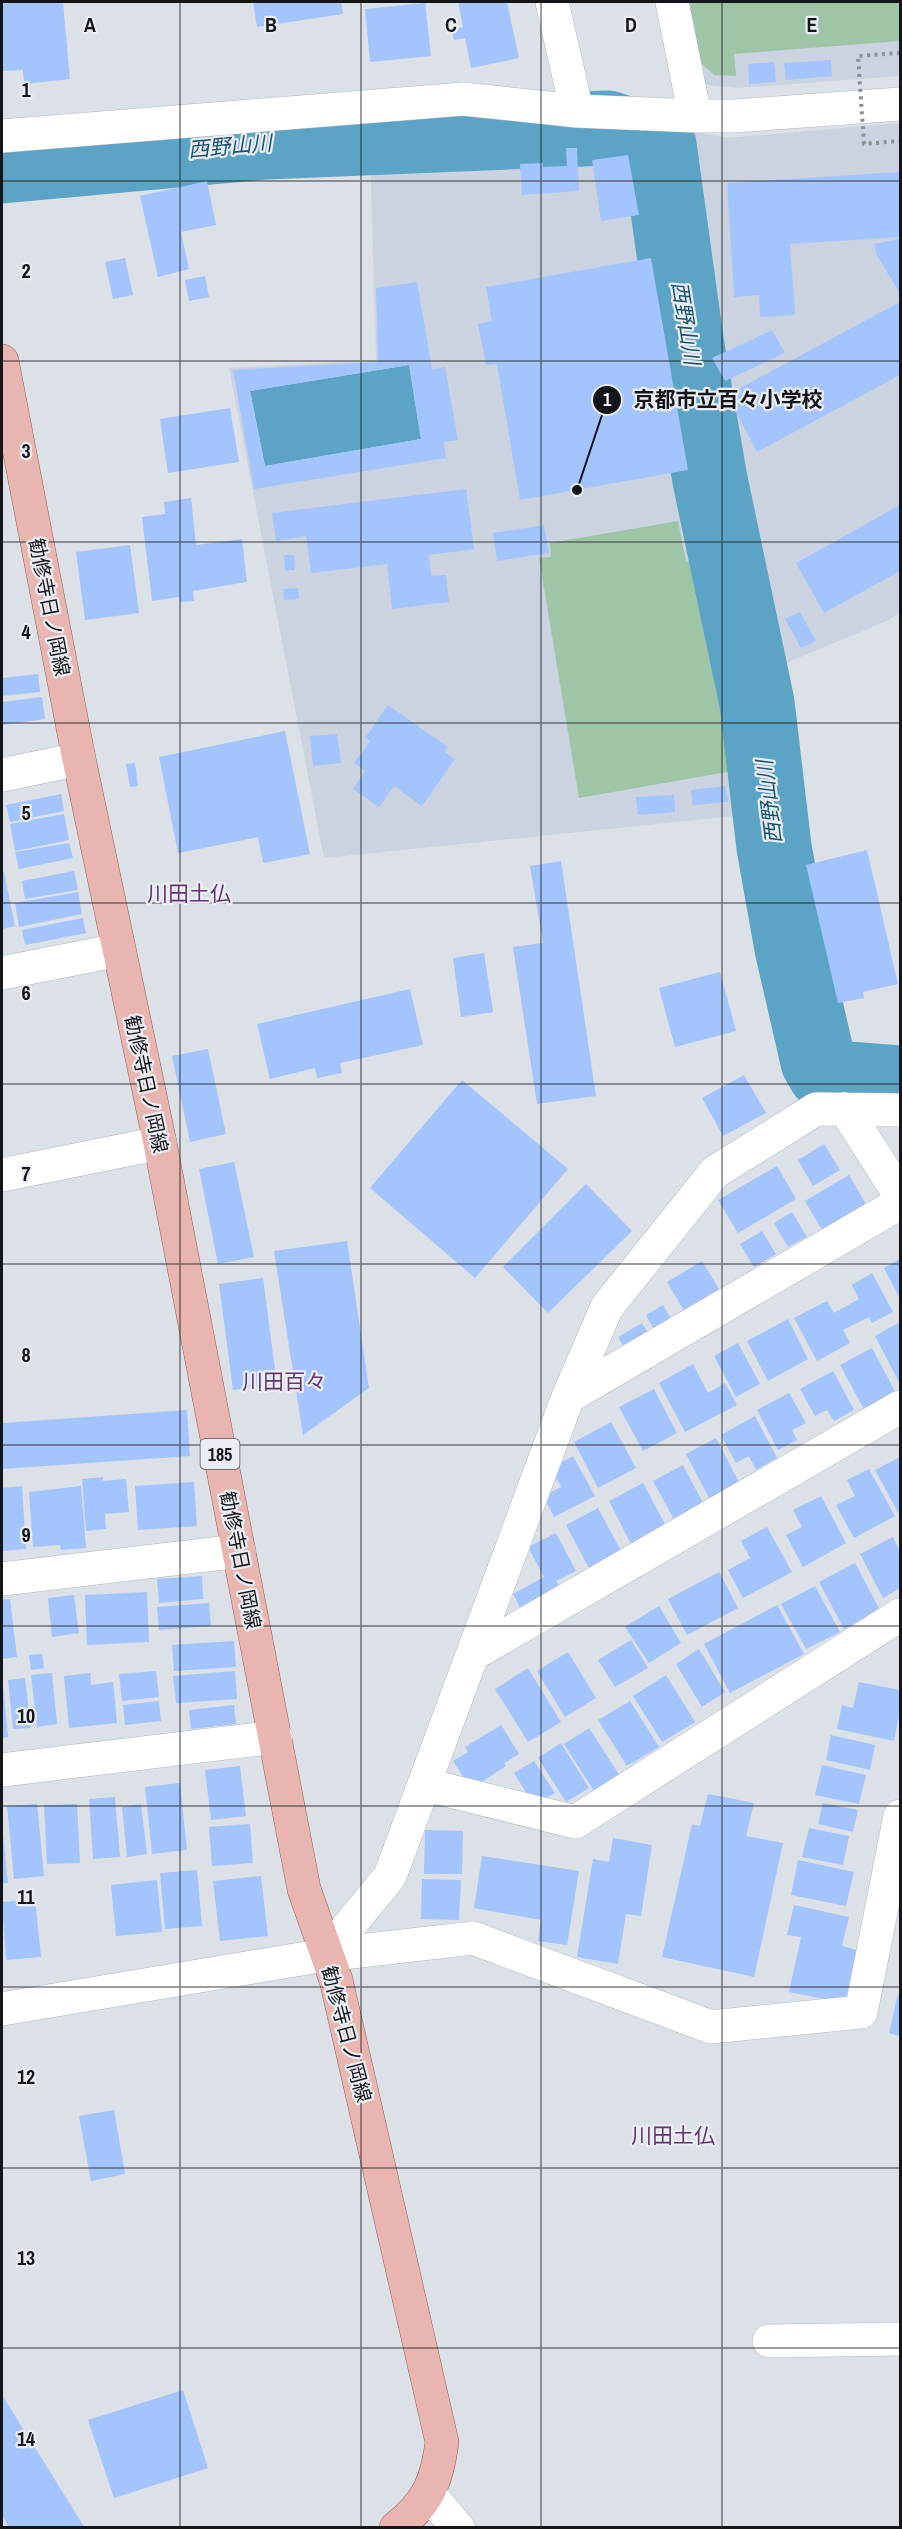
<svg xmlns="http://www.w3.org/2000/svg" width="902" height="2529" font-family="'Archivo Narrow','Noto Sans JP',sans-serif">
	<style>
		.built { fill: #cbd3e0 }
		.green { fill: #9ec6a6 }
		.water { fill: #5ba4c6 }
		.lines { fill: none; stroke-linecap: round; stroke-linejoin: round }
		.stream { stroke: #5ba4c6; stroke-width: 12 }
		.river { stroke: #5ba4c6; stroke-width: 75 }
		.building { fill: #a3c4fd; fill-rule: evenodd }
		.minor-casing { stroke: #b3b7bd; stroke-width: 34 }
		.major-casing { stroke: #955d59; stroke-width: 34 }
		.minor { stroke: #fff; stroke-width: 33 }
		.major { stroke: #e9b5b0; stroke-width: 33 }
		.path-bridge { stroke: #8d9096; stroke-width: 4; stroke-dasharray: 3 4.5; stroke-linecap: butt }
		.grid { fill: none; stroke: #141518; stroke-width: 1.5; stroke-opacity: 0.55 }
		.labels { text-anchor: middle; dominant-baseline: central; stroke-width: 4.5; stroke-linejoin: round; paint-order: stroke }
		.shield { fill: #eaeef4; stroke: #54565a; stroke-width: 1.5 }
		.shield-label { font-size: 18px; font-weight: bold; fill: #141518 }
		.street-label { font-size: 20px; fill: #141518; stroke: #eaeef4 }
		.water-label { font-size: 21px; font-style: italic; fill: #19546c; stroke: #eaeef4 }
		.neighbourhood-label { font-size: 21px; fill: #61366c; stroke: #eaeef4 }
		.grid-label { font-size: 20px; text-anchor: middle; font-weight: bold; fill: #141518; stroke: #eaeef4; stroke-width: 4.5; stroke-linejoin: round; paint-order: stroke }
		.leader { fill: none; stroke: #141518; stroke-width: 2 }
		.callout-dot { fill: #141518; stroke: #eaeef4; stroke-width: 2 }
		.mark-label { font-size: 18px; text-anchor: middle; font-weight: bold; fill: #fff }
		.callout-label { font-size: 21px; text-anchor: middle; font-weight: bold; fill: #141518; stroke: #eaeef4; stroke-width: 4.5; stroke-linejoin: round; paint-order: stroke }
	</style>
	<rect width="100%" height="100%" fill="#dce0e7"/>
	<path class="built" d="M900 2V76L737 88 702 84 687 64Z
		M900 123V612L887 621 750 678 764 813 324 858 229 368 376 360 370 147 629 130 659 125 727 138Z"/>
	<path class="green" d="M688 2H900V41L734 54 736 76 714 75 697 59Z
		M678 521 686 562 724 554 750 768 579 798 539 558 551 557 550 543Z"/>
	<path class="water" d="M409 365 421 439 265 466 250 391Z"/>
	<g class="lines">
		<path class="stream" d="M659 145 662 130"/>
		<path class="river" d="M2 166 266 142 608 128 659 145 686 340 710 480 757 703 774 847 792 948 818 1061 825 1073 834 1078 900 1083"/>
	</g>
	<path class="building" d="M2 2H63L70 79 24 84 23 70 2 71Z
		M253 2H341L343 14 257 27Z
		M458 2H507L519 58 471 68 465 38 454 40 452 30 463 27Z
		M425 3 431 56 370 62 365 9Z
		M831 60 832 76 786 80 784 63Z
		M774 62 776 82 749 84 748 64Z
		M566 148H577L579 191 522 195 520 164 543 163V167L567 166Z
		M628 155 639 215 601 221 592 160Z
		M900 172V237L790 244 795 315 760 317 759 295 734 297 727 183Z
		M207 181 216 225 181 232 189 269 158 277 140 196Z
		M900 239V291L899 292 876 254 874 244Z
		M125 258 133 295 113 299 105 262Z
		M651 258 688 470 520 500 497 364 486 365 478 324 492 321 486 287Z
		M205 276 209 297 189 301 185 280Z
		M417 282 432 369 445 367 458 440 444 442 446 458 254 489 233 370 378 362 376 288ZM409 365 421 439 265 466 250 391Z
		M900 302V375L757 452 727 395Z
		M772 330 785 353 725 381 712 358Z
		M230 408 239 462 168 473 160 419Z
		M466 489 474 549 429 555 431 576 446 575 449 602 392 609 387 564 311 573 306 536 276 541 272 513Z
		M191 498 196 545 242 539 247 582 193 591 194 601 180 602V597L152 601 142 517 165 514 164 502Z
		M900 505V571L824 613 796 563Z
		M544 525 549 553 497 561 493 533Z
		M130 545 139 613 85 620 76 552Z
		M284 555H294L295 570 285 571Z
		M298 588 299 599 284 600 283 589Z
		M800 612 816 641 801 648 785 619Z
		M38 674 40 692 2 696V678Z
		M42 697 45 719 2 725V702Z
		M388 705 448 747 445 752 455 759 422 806 394 786 379 807 353 789 365 771 354 763 370 741 365 738Z
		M285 731 310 854 263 863 258 837 178 853 159 757Z
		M337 734 341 763 313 766 310 736Z
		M135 763 138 786 130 787 126 764Z
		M726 786 728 802 693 805 691 790Z
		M61 794 64 811 10 822 6 805Z
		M674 795 675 812 638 815 636 797Z
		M64 814 69 840 15 851 10 824Z
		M69 843 73 858 19 869 15 852Z
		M867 850 898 984 863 992 864 998 838 1003 806 865Z
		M561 861 596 1096 537 1104 513 947 543 943 530 866Z
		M74 871 78 890 25 899 22 881Z
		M2 872H4L15 926 2 929Z
		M78 892 82 914 19 927 15 903Z
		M83 918 86 933 25 945 22 930Z
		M484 953 493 1012 461 1017 453 958Z
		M720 972 736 1031 675 1047 659 988Z
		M410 989 423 1045 340 1063 342 1073 317 1078 315 1068 270 1079 257 1024Z
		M208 1049 226 1134 190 1142 172 1056Z
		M744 1075 766 1113 723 1136 702 1098Z
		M462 1080 568 1169 475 1278 370 1188Z
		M824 1144 840 1170 813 1186 798 1160Z
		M234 1162 254 1257 218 1264 199 1169Z
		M777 1166 796 1199 738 1233 718 1200Z
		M849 1175 869 1209 825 1235 805 1201Z
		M586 1184 632 1231 548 1313 503 1267Z
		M792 1212 807 1237 788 1247 774 1223Z
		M762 1231 776 1254 754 1267 740 1244Z
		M347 1241 369 1388 303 1435 274 1251Z
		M900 1259V1299L884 1268Z
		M702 1261 722 1294 686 1314 667 1282Z
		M872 1273 893 1312 872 1323 869 1317 843 1330 850 1343 817 1361 794 1318 827 1301 834 1313 859 1299 852 1285Z
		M263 1278 277 1385 233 1390 219 1284Z
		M663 1305 673 1322 655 1332 646 1315Z
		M788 1319 808 1359 768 1381 747 1341Z
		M900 1322V1384L875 1336Z
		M642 1323 650 1336 626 1350 618 1337Z
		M738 1343 760 1384 736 1397 714 1356Z
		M872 1348 897 1395 865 1411 840 1365Z
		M693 1364 708 1393 725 1383 737 1405 685 1432 659 1383Z
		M833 1371 854 1410 834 1421 827 1410 815 1416 800 1389Z
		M654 1389 677 1433 643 1451 619 1407Z
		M789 1393 806 1423 792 1430 797 1440 778 1450 757 1410Z
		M187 1410 190 1456 2 1469V1423Z
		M755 1416 777 1458 756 1470 749 1456 736 1463 721 1435Z
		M611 1422 636 1468 598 1488 574 1442Z
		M716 1438 741 1486 711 1502 686 1454Z
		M573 1456 595 1496 554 1517 543 1496 561 1487 551 1468Z
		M900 1457V1516L875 1470Z
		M683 1465 705 1507 676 1523 653 1481Z
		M869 1469 895 1516 854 1538 836 1505 855 1496 847 1480Z
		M103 1477V1481L126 1479 129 1512 105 1514 106 1529 86 1531 82 1479Z
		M194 1482 197 1526 138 1530 135 1486Z
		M643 1483 666 1526 631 1544 609 1501Z
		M22 1486 26 1549 2 1551V1488Z
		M81 1486 86 1548 61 1550 60 1545 33 1547 29 1492Z
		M821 1496 846 1543 803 1567 786 1535 802 1527 793 1510Z
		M598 1508 621 1551 589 1568 566 1525Z
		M767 1527 792 1572 743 1598 728 1570 750 1558 741 1541Z
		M556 1533 576 1571 556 1581 562 1592 523 1613 513 1594 544 1577 528 1547Z
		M893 1537 900 1552V1588L883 1598 860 1554Z
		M855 1563 880 1610 844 1629 819 1582Z
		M719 1572 738 1608 687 1635 668 1599Z
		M202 1576 203 1599 159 1603 157 1579Z
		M815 1586 840 1632 806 1649 781 1604Z
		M147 1592 149 1642 87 1645 85 1595Z
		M74 1595 79 1633 52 1637 48 1598Z
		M10 1599 17 1657 2 1659V1600Z
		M209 1603 211 1626 159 1630 157 1607Z
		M777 1605 804 1654 730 1693 704 1644Z
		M659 1606 681 1643 649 1663 625 1627Z
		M631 1640 648 1668 615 1687 598 1660Z
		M234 1641 236 1667 174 1671 172 1645Z
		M699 1649 725 1692 702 1707 676 1664Z
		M568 1652 596 1698 565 1717 537 1671Z
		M42 1654 44 1668 31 1670 29 1655Z
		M528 1668 561 1722 528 1742 495 1689Z
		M156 1671 159 1697 122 1701 119 1674Z
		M235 1671 237 1699 176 1703 173 1676Z
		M52 1673 57 1724 37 1727 31 1675Z
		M90 1673 91 1685 113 1682 117 1723 69 1728 64 1676Z
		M666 1675 695 1722 662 1742 633 1696Z
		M25 1678 31 1728 13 1729 8 1680Z
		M859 1682 900 1690V1711L894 1741 837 1729 842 1705 853 1708Z
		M3 1685 8 1737 2 1738V1686Z
		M159 1701 161 1721 125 1725 123 1705Z
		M630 1701 659 1747 627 1766 598 1720Z
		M234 1705 236 1724 191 1729 189 1710Z
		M501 1725 519 1754 504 1763 506 1766 471 1789 453 1761 468 1752 465 1747Z
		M589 1728 620 1776 594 1791 564 1744Z
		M831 1735 875 1745 870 1770 826 1760Z
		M561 1743 589 1788 566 1802 538 1758Z
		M534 1761 555 1793 534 1805 514 1773Z
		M822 1765 866 1775 859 1804 815 1795Z
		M240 1766 246 1816 211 1820 205 1770Z
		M180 1783 187 1850 152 1854 145 1787Z
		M708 1794 754 1803 746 1836 783 1843 754 1977 662 1957 692 1824 700 1826Z
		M115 1797 120 1857 93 1859 89 1799Z
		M823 1803 858 1810 853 1832 818 1824Z
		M37 1804 44 1876 14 1879 7 1806Z
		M77 1804 80 1863 47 1864 44 1805Z
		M141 1804 147 1854 127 1857 122 1807Z
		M250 1824 253 1863 212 1866 209 1827Z
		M2 1826 8 1883H2Z
		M809 1828 849 1836 843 1865 802 1857Z
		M425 1830 463 1831 462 1874H424Z
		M613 1838 652 1845 641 1916 626 1914 618 1964 577 1957 593 1859 609 1862Z
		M482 1856 579 1871 567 1945 538 1941 541 1920 474 1908Z
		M798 1860 854 1872 846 1906 791 1895Z
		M197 1870 202 1926 165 1929 160 1873Z
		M261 1876 268 1936 220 1941 213 1881Z
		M422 1879 461 1880 459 1920 421 1919Z
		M157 1880 162 1932 116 1936 111 1885Z
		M35 1899 41 1957 6 1960 2 1902Z
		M794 1905 849 1917 842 1946 857 1950 845 2003 789 1992 801 1937 787 1935Z
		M898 1994 900 1995V2036L889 2033Z
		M114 2110 125 2174 91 2181 79 2116Z
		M183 2390 208 2468 114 2498 88 2420Z
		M2 2395 85 2528H9L2 2515Z"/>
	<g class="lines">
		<defs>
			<path id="minor" d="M552 2 577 111
				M672 2 695 116
				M2 136 463 99 577 111 695 116H735L900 104
				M2 775 79 759
				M2 973 119 950
				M845 1109 900 1195
				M2 1175 160 1143
				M568 1397 900 1203
				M2 1579 239 1551
				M475 1653 900 1407
				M2 1770 276 1737
				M426 1785 575 1822 900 1615
				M325 1955 390 1876 568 1397 607 1307 715 1172 816 1109 900 1110
				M2 2009 325 1955 473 1938 711 2027 861 2012 900 1816
				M769 2341 900 2339
				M429 2494 458 2528"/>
			<path id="major" d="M2 361 79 759 160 1143 304 1889 336 1980 442 2442C437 2481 428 2503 396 2528"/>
		</defs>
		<use href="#minor" class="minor-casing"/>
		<use href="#major" class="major-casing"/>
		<use href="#minor" class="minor"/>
		<use href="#major" class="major"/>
		<path class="path-bridge" d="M900 53 858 56 864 144 900 141"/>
	</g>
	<path class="grid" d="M180 2V2528M361 2V2528M541 2V2528M722 2V2528M2 181H900M2 361H900M2 542H900M2 723H900M2 903H900M2 1084H900M2 1264H900M2 1445H900M2 1626H900M2 1806H900M2 1987H900M2 2168H900M2 2348H900"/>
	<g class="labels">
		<rect class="shield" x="200.5" y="1439" width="39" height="30" rx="4.5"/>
		<g class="shield-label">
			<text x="220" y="1454">185</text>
		</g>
		<g class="street-label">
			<text transform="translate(50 607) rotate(79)">勧修寺日ノ岡線</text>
			<text transform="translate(147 1084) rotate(78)">勧修寺日ノ岡線</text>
			<text transform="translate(241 1560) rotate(79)">勧修寺日ノ岡線</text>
			<text transform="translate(347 2034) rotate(75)">勧修寺日ノ岡線</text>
		</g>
		<g class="water-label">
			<text transform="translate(230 146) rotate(-5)">西野山川</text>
			<text transform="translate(686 323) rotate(81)">西野山川</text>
			<text transform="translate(769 802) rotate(-97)">西野山川</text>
		</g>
		<g class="neighbourhood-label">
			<text x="189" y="893">川田土仏</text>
			<text x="284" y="1381">川田百々</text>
			<text x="673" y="2135">川田土仏</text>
		</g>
	</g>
	<g class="grid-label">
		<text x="90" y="32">A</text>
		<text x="271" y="32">B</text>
		<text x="451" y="32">C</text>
		<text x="631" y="32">D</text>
		<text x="812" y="32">E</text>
		<text x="26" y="97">1</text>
		<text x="26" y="278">2</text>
		<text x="26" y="458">3</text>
		<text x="26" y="639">4</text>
		<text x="26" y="820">5</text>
		<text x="26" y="1000">6</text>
		<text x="26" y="1181">7</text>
		<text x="26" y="1362">8</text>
		<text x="26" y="1542">9</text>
		<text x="26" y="1723">10</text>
		<text x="26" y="1904">11</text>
		<text x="26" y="2084">12</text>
		<text x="26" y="2265">13</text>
		<text x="26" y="2446">14</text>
	</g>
	<path class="leader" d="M577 490L607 400"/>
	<g class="callout-dot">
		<circle cx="577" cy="490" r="6"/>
		<circle cx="607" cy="400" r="15"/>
	</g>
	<g class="mark-label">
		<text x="607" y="406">1</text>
	</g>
	<g class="callout-label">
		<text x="728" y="407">京都市立百々小学校</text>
	</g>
	<rect width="902" height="2529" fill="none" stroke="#141518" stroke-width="6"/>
</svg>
